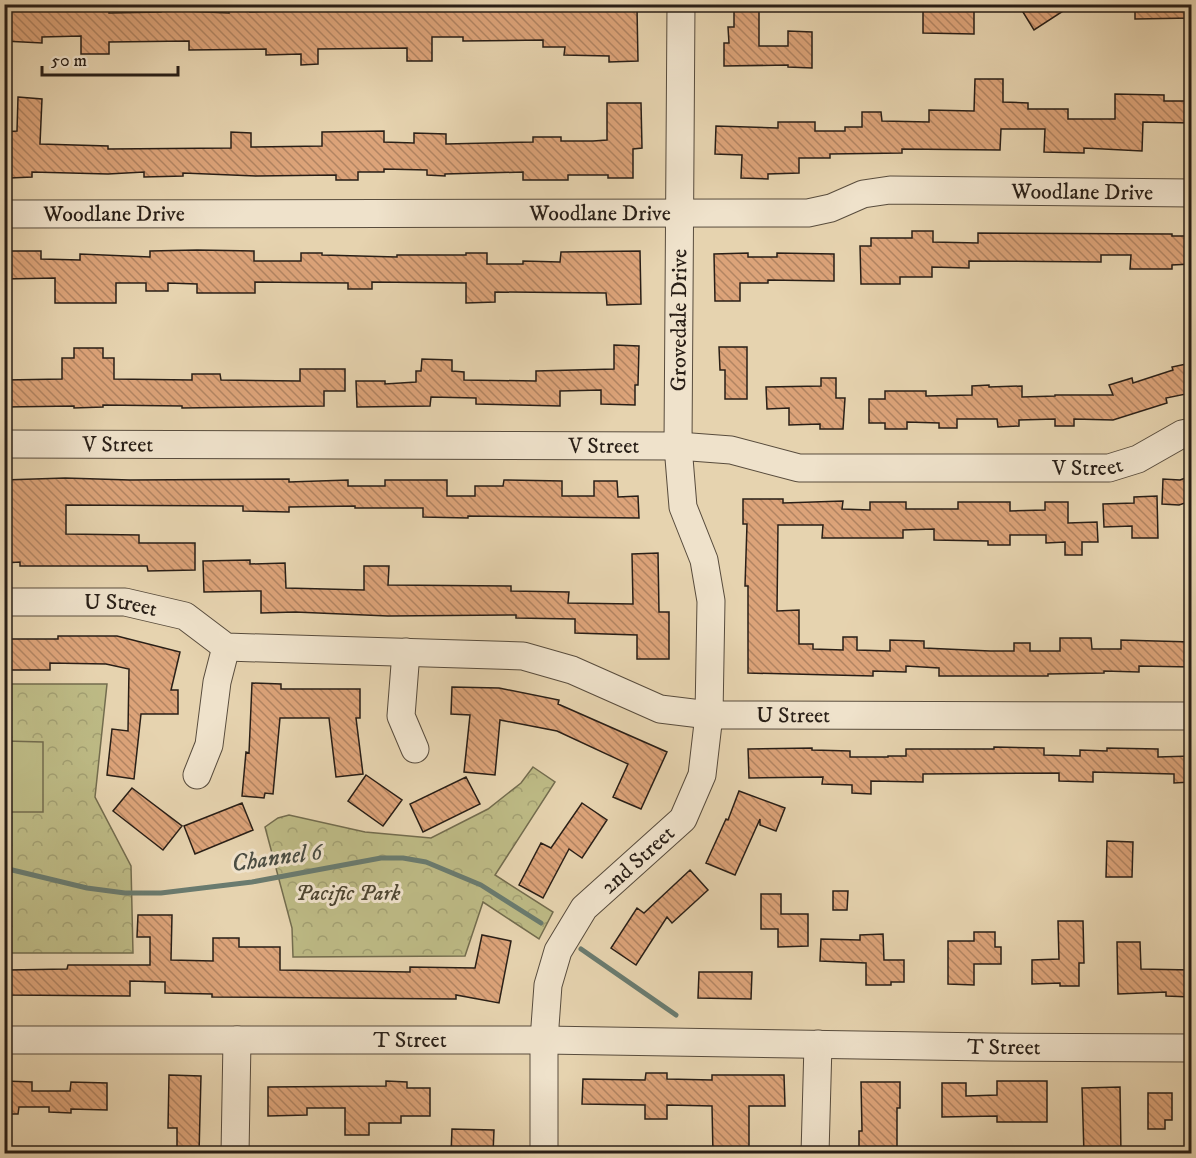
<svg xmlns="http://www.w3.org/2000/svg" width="1196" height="1158" font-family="'IM FELL DW Pica',serif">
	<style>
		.forest { fill: url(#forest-crowns); stroke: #736c4e; stroke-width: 1.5 }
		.pitch { fill: #bdba85; stroke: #736c4e; stroke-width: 1.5 }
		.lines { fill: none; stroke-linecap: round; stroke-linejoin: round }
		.stream { stroke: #6a7b6f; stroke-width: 5 }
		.building { fill: url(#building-back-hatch); stroke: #291f17; stroke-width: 1.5 }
		.minor-casing { stroke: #584c3d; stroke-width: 29 }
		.minor { stroke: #efe2cb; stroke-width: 27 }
		.labels { text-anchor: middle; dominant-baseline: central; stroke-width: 6; stroke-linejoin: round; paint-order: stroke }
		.street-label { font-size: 22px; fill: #291f17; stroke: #efe2cb }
		.park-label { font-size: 22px; font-style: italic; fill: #4e4632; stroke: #efe2cb }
		.water-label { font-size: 24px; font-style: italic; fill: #4a4d43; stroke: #efe2cb }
	</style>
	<defs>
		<pattern id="forest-crowns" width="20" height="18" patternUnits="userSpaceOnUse" patternTransform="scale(1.5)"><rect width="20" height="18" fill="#bdba85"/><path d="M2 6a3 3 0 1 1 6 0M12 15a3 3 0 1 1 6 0" fill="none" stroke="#a29f72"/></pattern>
		<pattern id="building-back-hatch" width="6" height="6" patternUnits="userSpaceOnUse" patternTransform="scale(1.5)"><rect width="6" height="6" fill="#dca379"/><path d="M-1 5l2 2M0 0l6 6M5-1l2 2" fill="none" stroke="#b28462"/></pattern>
	</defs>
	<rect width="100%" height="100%" fill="#e6d3af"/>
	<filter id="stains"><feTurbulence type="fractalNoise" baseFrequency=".00333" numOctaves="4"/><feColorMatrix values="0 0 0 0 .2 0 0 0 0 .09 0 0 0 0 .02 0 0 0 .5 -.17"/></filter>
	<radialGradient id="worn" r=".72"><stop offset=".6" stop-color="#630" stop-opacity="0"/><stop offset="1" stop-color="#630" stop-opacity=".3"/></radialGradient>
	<path class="forest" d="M5 684H107L95 797 131 866 133 953H5Z
		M533 767 555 782 495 875 553 912 539 939 483 902 465 956 293 957 292 928 265 827 278 818 289 815 365 832 431 838 488 809 521 783Z"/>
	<path class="pitch" d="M5 741 43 742V812H5Z"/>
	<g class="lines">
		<path class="stream" d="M4 868 87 888 125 893H161L252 882 381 858H403L426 862 481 885 541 923
			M581 949 676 1015"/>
	</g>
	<path class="building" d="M923 4H957V7L974 8V34L923 33Z
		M1018 4H1074L1034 30Z
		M1135 4H1191V18L1135 19Z
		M49 6H97V11H109V13L161 12V7H183V11L229 13V6H250V12L384 7 448 8V10L526 9V6L637 8 638 61 609 62V56L564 55 565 47H543V40L463 41V37H432V61H407V48L318 49V64L301 65V54L266 55V49L189 50V41L109 42V54H81V36L42 37V43L4 41V9L49 10Z
		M734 7H759V46H788V31L812 32V68L788 67V65L724 66V43H729L728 27H734Z
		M975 79H1003V102L1028 103V109H1068V119H1115V94L1164 95V101H1191V123L1143 122 1142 151 1084 148V153L1044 152 1045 129H1001L1000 150 902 149V153L830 154V158H799V173L768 174V179L741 178 742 155 715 154 716 126 778 128V122H815V131H845V127H862V112H881L882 121 929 122V110L974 111Z
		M18 97 42 99 40 144 108 146V149L231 148V132L251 133V147L322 146V132L384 131V142L414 143V133L446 134V144L533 142V137H561V141H593L607 140V103H641L642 148 633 149V178H608V175H568V180H523V172L445 174V176L427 175V170L384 169V172H358V180H336V175L256 176 183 173V176L144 177V172L108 174 32 172V177L10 178V156H4V132L17 131Z
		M912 231H933V242L978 243V233L1172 234V236H1191V264L1172 265V269H1130L1131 255H1101V262L969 261V268L932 267V277H900V284H861L860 246H871V238H912Z
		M197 250 254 251V261H301V253H322V255L397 257V255H466V253H487V264H523V261L560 262 561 252 640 251 641 304 607 305 606 293 495 292V302L466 303V283L372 282V289H348V283L255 282V293H197V284L168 283V291H146V283H116V303H55V278L4 279V251H41V259L80 260V254L150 257V251Z
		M748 253V257H777V253L834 254V281L768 280V283H740V301H715L714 254Z
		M614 345 639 346 638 385H635V405L601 404V390L560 391V406L476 404V398L431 397 430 406 357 407 356 381H385V384L416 382V371H421L422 359 452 360V371L464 372V380L536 381V371L614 369Z
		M719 347H747V399H725V370H720Z
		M74 348H103V358H114V379L192 380V374H220L221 380 300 381V369H345V391H324V406L182 408V406L103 405V407L74 408V406L6 407V380L62 379V358H74Z
		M1191 363V393L1166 398 1167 403 1113 420 1074 419V426H1055V419L1019 420V426L998 427 997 419H957V428H939V423L907 422V429H885V423H869V399H885V391H926V396L972 395V386L989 385V387L1022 386V397L1055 396V395H1113L1109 385 1132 378 1133 383 1173 370 1172 367Z
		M821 378H836V398H845L843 429H820V424L789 425V408L767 409 766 387 821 386Z
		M1191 476V501L1179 505 1162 504 1163 479 1180 480Z
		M65 478 130 480 289 479V482L348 480V486H385V480H447V496H475V486H503L504 480 562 481V496H594V481H617L618 497 638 496 639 518 468 516V518L423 517V508H355V506L289 507V512L243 511V506L66 505V534L139 535V543H195V570L148 571 147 566H20V562L4 563V480Z
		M1157 496 1158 538H1132V526L1104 527 1103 504 1134 503V497Z
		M743 499H783V503L843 501 842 509 870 510V502H906V509H958V502H1010V511L1045 510V502H1068V523L1097 522 1098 542H1082V555H1065V542L1046 543V535H1010V545H988V541L934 540V529L903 530V538H822L823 525H778L777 611 799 610V644H813V649L843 650V637H857V650L890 651V640L924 641V648L990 651H1014V643H1030V651H1060V638H1091L1092 649H1121V640L1191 642V667L1139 666V672L1104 671V673L1048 674V676H939V668L906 666V672L873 671V676L748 673V586H745L747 524H743Z
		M658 553 659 612H669V659H637V635L575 633V619L516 618V615L388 616 295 612 261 613V591L204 592 203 561 250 560V564L285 563 286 588 364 590V566H389L388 585 511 586V591L569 592 568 603 633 604 632 554Z
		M58 636H117L180 652 171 690H178V714H141L134 779 107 775 112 729 128 731 129 669 106 664 50 663V670H4V639H58Z
		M252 683 281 684V689H360V718H356L363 774 336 777 329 718H280L273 794 265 793 264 798 242 796 246 752 249 753Z
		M452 687 499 688 559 700 558 704 667 752 641 809 613 797 628 764 557 731 500 720 495 775 464 772 470 715 451 714Z
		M994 747 1044 748V755L1080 756V750L1107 751V748L1158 749V757L1191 756V782L1174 783V774L1093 772V782L1059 781V773L923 774V782L871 781V794L852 793V785L822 784 823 777 749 778 748 749 812 748V750L850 751V757H888V756H906V749H994Z
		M366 775 402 800 383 826 348 801Z
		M466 777 480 804 423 832 410 804Z
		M132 788 182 826 163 850 113 811Z
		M739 791 785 808 776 831 760 825V819L735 875 706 863 726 819 728 820Z
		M242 803 253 830 195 854 184 826Z
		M582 803 607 820 582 858 569 849 543 898 519 885 541 843 551 848Z
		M1107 841 1133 842 1132 877H1106Z
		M690 870 708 890 672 923 667 917 636 965 611 948 637 908 644 913Z
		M833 891H848L847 910H833Z
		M761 894H781V914H808V946L778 947V929H761Z
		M138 915H172L171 960 213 961V938H239V947H280V970L410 972V967L475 968 482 935 511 941 499 1003 456 995V999L212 997V994L165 993V982L130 981V996L9 995V970L67 969 68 965H150V937H137Z
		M1058 921H1083L1084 963H1079V986H1060V983L1032 984V960L1059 959Z
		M974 932H995V947H1001V964H974V985L948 984V941H974Z
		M883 934 884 960H904V982H891V985H866V963L820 961 821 939 860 940V935Z
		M1117 942H1140L1141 969 1191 970V997L1166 996V992L1118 994Z
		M699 972H752L751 999 698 998Z
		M646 1073H667V1079L712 1080V1075H784L785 1106H749V1154H713L712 1106 667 1105V1119H645V1105L582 1104 583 1079 645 1080Z
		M169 1075 201 1076 199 1154H177V1128H168Z
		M4 1081 32 1082V1091H70L71 1082 107 1083V1110L71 1109V1113L49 1112V1107H19L18 1114H4Z
		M386 1081 407 1082V1088H430V1116H401V1123H369V1135H345V1108H307V1115L268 1116V1087L386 1086Z
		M997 1081H1047V1122H997V1116L942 1117V1083H966V1096L997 1095Z
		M861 1082H900V1108H897V1154H859V1131H862Z
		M1120 1087 1121 1154H1084L1082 1088Z
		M1148 1093H1172V1120H1165V1129H1148Z
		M452 1129 494 1130 493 1153 451 1154Z"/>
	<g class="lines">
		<defs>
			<g id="minor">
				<path id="s1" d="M4 214 808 213 831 208 863 194 890 190 1192 193"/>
				<path id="s2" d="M4 444 678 446 731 450 799 468H1109L1138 459 1182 434 1192 432"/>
				<path id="s3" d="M4 602H125L185 616 226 647 523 656 572 670 660 709 709 715 1192 716"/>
				<path d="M406 652 401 716 415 749"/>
				<path d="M197 775 209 745 217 682 226 647"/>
				<path id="s4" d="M4 1040H544L989 1047 1192 1048"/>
				<path d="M235 1154 237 1040"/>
				<path id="s5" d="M544 1154V1040L548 985 558 951 584 908 683 819 702 775 709 715 711 601 704 560 683 507 678 446 681 4"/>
				<path d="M815 1154 818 1044"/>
			</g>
		</defs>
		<use href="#minor" class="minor-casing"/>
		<use href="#minor" class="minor"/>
	</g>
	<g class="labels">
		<g class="street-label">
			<text stroke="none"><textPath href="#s1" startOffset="1082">Woodlane Drive</textPath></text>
			<text stroke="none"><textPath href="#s1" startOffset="110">Woodlane Drive</textPath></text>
			<text stroke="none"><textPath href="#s1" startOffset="596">Woodlane Drive</textPath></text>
			<text stroke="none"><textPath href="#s5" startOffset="896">Grovedale Drive</textPath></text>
			<text stroke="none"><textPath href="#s2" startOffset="114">V Street</textPath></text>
			<text stroke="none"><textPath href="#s2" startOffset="600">V Street</textPath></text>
			<text stroke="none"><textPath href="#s2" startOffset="1086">V Street</textPath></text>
			<text stroke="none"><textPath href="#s3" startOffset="117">U Street</textPath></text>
			<text stroke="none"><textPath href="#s3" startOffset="812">U Street</textPath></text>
			<text stroke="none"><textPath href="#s5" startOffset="327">2nd Street</textPath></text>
			<text stroke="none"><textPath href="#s4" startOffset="406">T Street</textPath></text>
			<text stroke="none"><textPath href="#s4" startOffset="1000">T Street</textPath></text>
		</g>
		<g class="park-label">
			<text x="348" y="893">Pacific Park</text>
		</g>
		<g class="water-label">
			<text transform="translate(277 858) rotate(-8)">Channel 6</text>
		</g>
	</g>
	<rect width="1196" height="1158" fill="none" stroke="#e6d3af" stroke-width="24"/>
	<rect x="6" y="6" width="1184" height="1146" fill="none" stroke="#291f17" stroke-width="3"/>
	<rect x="12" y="12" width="1172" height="1134" fill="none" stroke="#291f17" stroke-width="1.5"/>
	<path d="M42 66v9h136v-9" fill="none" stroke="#291f17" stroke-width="3"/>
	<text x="51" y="66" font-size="18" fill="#291f17" stroke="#efe2cb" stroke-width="4.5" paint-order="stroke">50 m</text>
	<rect width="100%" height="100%" filter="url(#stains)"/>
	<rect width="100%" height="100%" fill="url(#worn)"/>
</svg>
